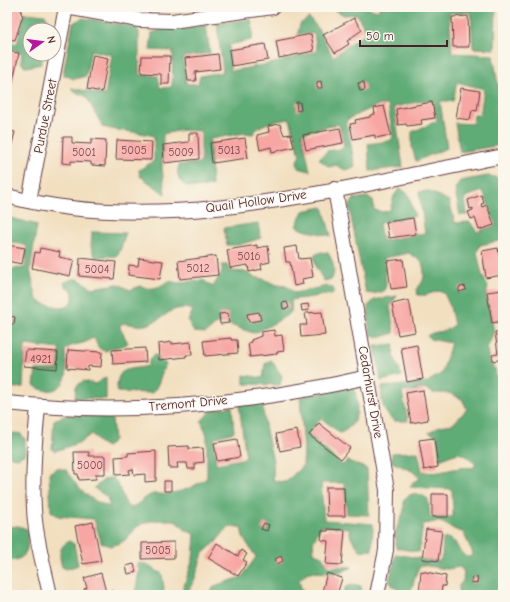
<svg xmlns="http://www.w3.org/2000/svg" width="510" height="602" font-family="'Comic Neue',sans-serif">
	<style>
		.forest { fill: #60ac77; stroke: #556651 }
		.building { fill: #f7a6a3 }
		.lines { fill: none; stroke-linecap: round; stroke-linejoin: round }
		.minor-casing { stroke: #633c41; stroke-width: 16 }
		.minor { stroke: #fff; stroke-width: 14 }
		.labels { text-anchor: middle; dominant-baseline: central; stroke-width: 3; stroke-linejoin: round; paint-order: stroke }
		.number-label { font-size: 11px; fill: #754149 }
		.street-label { font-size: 13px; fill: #4a1f2b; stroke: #fbf7ec }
	</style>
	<rect width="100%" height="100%" fill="#fbf7ec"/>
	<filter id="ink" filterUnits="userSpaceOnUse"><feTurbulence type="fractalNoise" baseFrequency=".025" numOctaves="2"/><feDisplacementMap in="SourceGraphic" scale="8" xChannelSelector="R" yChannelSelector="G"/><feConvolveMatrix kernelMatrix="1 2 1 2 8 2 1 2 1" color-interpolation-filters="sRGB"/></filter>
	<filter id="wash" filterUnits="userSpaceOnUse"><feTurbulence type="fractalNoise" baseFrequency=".012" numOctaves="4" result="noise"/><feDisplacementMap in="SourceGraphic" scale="16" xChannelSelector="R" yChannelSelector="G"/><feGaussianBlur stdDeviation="0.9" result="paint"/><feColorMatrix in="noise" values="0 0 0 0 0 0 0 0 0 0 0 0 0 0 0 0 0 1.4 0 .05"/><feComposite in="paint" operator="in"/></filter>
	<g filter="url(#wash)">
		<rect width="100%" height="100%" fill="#f2dfc0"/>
		<path class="forest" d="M329 7H361L379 11V7H496L495 49 473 48 471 12 449 13 452 53 493 55 501 103 503 142 501 145 460 152 455 123 473 124 474 115H480L484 89 457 82 453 101H440L447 148 416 161 412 147V132L437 121 434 102 427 100 394 107 403 167 370 171 368 144 389 141 393 138 388 105H378L346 120 355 167 345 170 336 165 329 167 319 159 327 151 340 149 344 146 339 124 302 133 310 171 298 168 297 161 300 155 290 119C278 121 259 122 253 134L245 133 210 139 212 185C196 191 172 188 179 165L201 163V131L182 130 163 134 162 168 165 194 140 176 139 170 154 161V136C137 131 120 132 103 127L86 96 76 93 71 88 105 95 112 55 91 50 86 76 74 79 63 74 73 23 83 18 136 27 139 32V75L158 76 160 88 172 87 173 51 150 50 152 33 165 28 186 29 206 25 210 53 183 57 186 84H198L200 76 223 72 217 24 251 19 253 34 251 40 229 45 231 71 275 63 317 51 314 33 298 34 300 24 309 18 317 27 333 57 366 32 357 14 344 15Z
			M25 13 45 15 49 20 47 30H30V54H43L41 64 27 67 23 65 21 61 22 53 7 47V41L17 44Z
			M488 176 500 178 503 181V240L480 245 477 252 482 275 488 287 486 295 494 331 487 349 489 362 495 369 503 414V595H459V585L463 581 464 572 460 567 447 569 422 565C414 572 415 583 410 592 399 593 395 589 389 581L396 554 439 562 442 556 443 539 447 538 455 542 459 550 466 557H470L473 553 463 532C454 531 449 525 440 522 435 521 429 524 423 524L419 552 396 548V530L404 511V499C413 491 419 493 428 499L430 517H453L452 489 410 487 413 482 420 478 412 471 392 462V453L418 452 422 471C438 477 455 465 472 468L476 465C462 449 458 452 440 460L437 436 429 432 440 426 453 424 467 409 462 399 449 393H433L426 389 402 392 408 421H394C383 412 380 402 382 387L426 383 442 373 451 343 430 339 427 336C437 329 442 335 454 325L450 306 444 293 438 291 426 295H418L416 289C426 281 425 274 422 262L409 253 384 258 386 285 384 291 373 294 366 293 349 207 354 199 367 197 373 200 374 210 383 212 390 210 394 196 400 188 408 194 415 216 379 223 382 241 425 233 419 192 429 191 449 201 455 223 470 222 477 232 496 225 483 191 465 197 467 215H460L455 189 460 181Z
			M323 207 331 236 304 230 296 226 303 211Z
			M7 217 37 225 30 270 37 300 45 304 65 308 73 301V291L66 287 64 283C79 274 80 282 93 288L118 284 130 290 141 286C152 291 159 287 169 281L177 283 203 280 213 287 222 272V265H227L229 271 246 272 254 277 263 279 277 285 286 286 295 293 327 286 333 288 334 291 332 294 291 300C291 304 292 309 291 312 289 315 259 332 254 333 252 333 227 324 226 323L216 324 206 333 194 332 188 321 193 310C170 303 167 319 145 325 137 327 129 322 120 324V328L128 343C122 348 113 346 106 351 99 350 97 346 95 339L92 338C84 346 73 342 65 350 65 358 68 369 66 376 63 391 45 395 34 385L36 370H58L60 349 25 345 23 387 15 388 7 385C7 366 19 367 7 347V269L25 268 27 246 8 241Z
			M258 223 261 238 239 245H227L224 228Z
			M92 232 126 233C122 241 122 249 117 256L95 257 91 247Z
			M321 252 328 253C333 261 336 270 332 279L324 281 316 267 314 255Z
			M397 296 390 306 394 333 378 338 372 336 369 327 368 306 374 300Z
			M394 344 393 355 402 376 381 381 375 346Z
			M154 355 158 356V360L166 364C160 374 160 385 152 393L117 392C116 365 128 371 148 366L150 358Z
			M271 360 282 376 280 385 244 384V375L263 378 265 364Z
			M106 377V399L75 398 76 387 83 381 96 384Z
			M354 387C359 405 360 425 340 433L321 418 308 434 342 465 348 461 367 469 369 515 347 514 344 483H321L324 520 373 524 372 550 361 551 351 538 349 528 321 526 313 542 314 553 322 556 328 567H352L340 573 308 572 299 580 301 588 306 595H210L214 586 242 577 256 557 243 537 241 527H228L216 542 203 553 194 581 186 594 182 592 193 559 195 534 187 531 174 520C162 520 147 519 137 527 124 539 130 541 110 546L101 542 94 519 58 516 51 511 49 473 57 468 66 470C79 490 87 499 110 507L107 497 94 488 105 479 112 477C123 488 120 497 129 508 138 506 144 497 153 494 157 493 162 495 166 494 182 492 194 487 207 478V435L201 421 211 411 232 406 234 432 217 437 214 440 216 464 246 458 239 404 263 403C263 424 269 442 273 462 274 469 272 475 274 481L286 482 303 465 304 450 300 397Z
			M67 415 100 416 112 419 114 440 107 447 98 442 96 438 91 434 81 442 55 451 52 449 54 420Z
			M15 433 21 434 25 439V454L18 458 11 457 8 450V436Z
			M18 526 27 529C29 546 29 560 8 561L7 527Z
			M69 541 74 544 78 565 67 569 62 567C59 556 58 547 69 541Z
			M137 563 146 564 162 574 164 589 162 595H135L139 571Z
			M353 584 361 586 362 595H344L345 588Z"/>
		<g id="blocks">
			<path class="building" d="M7 7H22L21 14 23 15 15 40 7 39Z
				M468 16 469 47H453L452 17Z
				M354 18 362 30 352 37V38L347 41 349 44 335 53 323 35Z
				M311 34 314 51 279 58 276 41Z
				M265 44 268 60 231 66 229 50Z
				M7 51 19 53 11 90 7 89Z
				M218 54 220 69 195 72 196 81H188L185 58Z
				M93 55 108 58 102 92 87 89Z
				M142 56H170L169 84H161V74L141 73Z
				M321 81 322 88H317V82Z
				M364 82 365 90 360 91 358 83Z
				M461 88 480 91 477 111 472 110 470 120 456 118Z
				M296 102H300L301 110 297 111Z
				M432 102 435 118 421 120 422 124 407 126 406 124 398 125 396 109Z
				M384 106 391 135 375 138V135L353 139 350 124 356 123 355 120 370 117V115L375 114 374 108Z
				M280 124 284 135 291 134 294 147 272 152 271 147 260 150 257 135 269 132 268 126Z
				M340 128 343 143 306 150 303 135Z
				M7 130 15 132 11 148 7 147Z
				M189 133H198L199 159 164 163 163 145 189 142Z
				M63 137H72V143L91 144V139L106 140 105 166 91 165V162L71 161V164L62 163Z
				M245 138 248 158 212 163 210 143Z
				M117 140 152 142 151 160 116 159Z
				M481 195 484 203 481 204 482 207 487 205 494 225 479 230 475 218 471 219 468 212 473 210V208L470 209 468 200Z
				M413 218 416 234 389 238 386 222Z
				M7 245 25 248 22 264 7 261Z
				M257 245V248L268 246 270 262 261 264 262 269 249 272 248 265 230 268 227 250Z
				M297 246 299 259 310 258 313 277 302 279 303 284 294 286 290 262H286L284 248Z
				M40 248 60 252 59 257 74 260 70 276 32 268 35 252 39 253Z
				M498 248 502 275 486 278 482 251Z
				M216 256 218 275 180 279 178 261Z
				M80 258 116 262 114 279 79 276Z
				M139 258 163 261 160 279 128 275 129 265 138 266Z
				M403 259 407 287 391 289 387 261Z
				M465 286 466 290 459 292V287Z
				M503 290V321L492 323 487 292Z
				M409 300 415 332 398 335 392 304Z
				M287 302 289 308 283 309 282 303Z
				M308 304 309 310 302 311 301 305Z
				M259 312 261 320 249 322 247 314Z
				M322 312 325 335 301 337 300 325H307L305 313Z
				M228 313 229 323 220 324 219 314Z
				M9 316 15 317 14 324H9Z
				M274 330 275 336 282 335 284 351 277 352V354L250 357 248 343 251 342V340L261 336V332Z
				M503 330V359L493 361 492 355 498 354 495 332Z
				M231 338V340H237L238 353 205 356 203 341Z
				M172 342V344L191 342 192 355H186V357L159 360 158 344Z
				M417 345 423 379 407 382 401 348Z
				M145 348 146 362 113 364 112 350Z
				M26 350 58 352 57 369 24 366Z
				M68 350 102 352 101 367 88 366V370L67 368Z
				M423 390 428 420 411 423 406 393Z
				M319 423 350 448 341 459 309 435Z
				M297 430 300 447 280 451 276 434Z
				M434 438 438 467 424 470 419 440Z
				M237 439 240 457 217 461 214 443Z
				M189 446V449L203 448 204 462 195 463V469H188L187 463H177L178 468H169L168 447Z
				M156 451V481L145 482V474L134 475 133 469 129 470 130 474 116 475 115 457 128 456V453Z
				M74 452H89V456H105V474H96V479L79 480 78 474H75Z
				M164 481H171V491H164Z
				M326 487H344L345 516H327Z
				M432 494H448V517H432Z
				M93 522 101 561 83 564 75 526Z
				M264 523 269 525 267 531 261 529Z
				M328 529 345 530 342 565 326 564 328 541 321 540 322 531H328Z
				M426 529 442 531 438 561 422 559Z
				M174 542V558L142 559V543Z
				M217 543 238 556 241 550 247 554 243 560 247 562 238 576 208 558Z
				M281 556 283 561 277 564 275 559Z
				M134 564 136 572 128 574 126 566Z
				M421 571 446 576 445 586H442L441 595H419Z
				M101 573 106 592 113 590 114 595H86L84 589 87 588 84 578Z
				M327 573 342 578 337 595H321Z
				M472 577 478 578 477 583 471 582Z"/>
		</g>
	</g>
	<g filter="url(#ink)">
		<use href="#blocks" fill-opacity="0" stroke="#633c41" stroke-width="1"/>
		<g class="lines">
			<defs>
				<path id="minor" d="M66 7 139 20 172 21 273 7
					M335 189 387 490 386 550 377 595
					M7 196C163 238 348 187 503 156
					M29 201 66 7
					M7 403C126 416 251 404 368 377
					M38 406C35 440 32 474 34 508 35 537 44 566 50 595"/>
			</defs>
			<use href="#minor" class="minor-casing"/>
			<use href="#minor" class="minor"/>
		</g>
	</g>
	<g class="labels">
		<g class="number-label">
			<text x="134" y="150">5005</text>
			<text x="229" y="150">5013</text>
			<text x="84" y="152">5001</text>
			<text x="181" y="152">5009</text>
			<text x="249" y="256">5016</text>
			<text x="198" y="268">5012</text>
			<text x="97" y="269">5004</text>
			<text x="41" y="359">4921</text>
			<text x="90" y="465">5000</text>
			<text x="158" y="550">5005</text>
		</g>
		<g class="street-label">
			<text transform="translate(45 116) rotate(-79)">Purdue Street</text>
			<text transform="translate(256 201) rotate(-8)">Quail Hollow Drive</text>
			<text transform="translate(371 392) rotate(80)">Cedarhurst Drive</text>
			<text transform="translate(188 403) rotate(-5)">Tremont Drive</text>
		</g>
	</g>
	<rect width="510" height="602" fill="none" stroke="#fbf7ec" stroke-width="24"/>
	<g transform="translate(42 42) rotate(76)"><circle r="19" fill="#fbf7ec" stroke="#b4a19f"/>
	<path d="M0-3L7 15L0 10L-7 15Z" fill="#b5179e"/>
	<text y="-6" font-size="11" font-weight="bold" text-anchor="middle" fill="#4a1f2b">N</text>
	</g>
	<path d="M360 40v6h87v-6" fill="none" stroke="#4a1f2b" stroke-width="2"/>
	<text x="366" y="40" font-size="12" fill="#4a1f2b" stroke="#fbf7ec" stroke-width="3" paint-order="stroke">50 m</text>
</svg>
